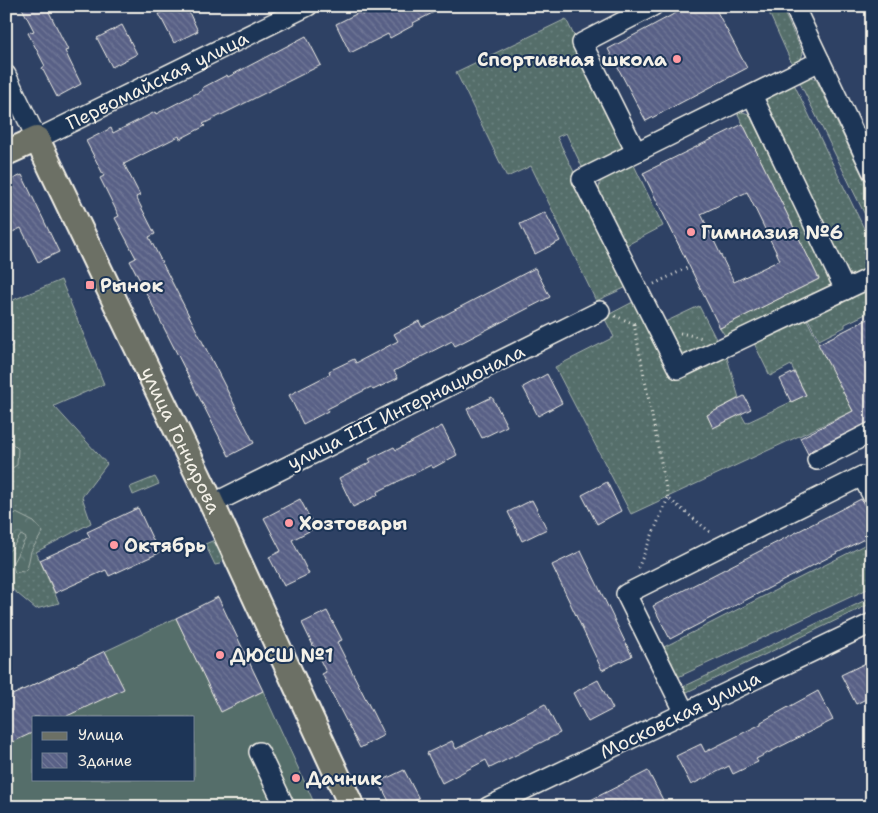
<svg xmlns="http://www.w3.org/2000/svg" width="878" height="813" font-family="'Shantell Sans',sans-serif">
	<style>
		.grass { fill: url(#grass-dots); stroke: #a4b0aa }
		.forest { fill: url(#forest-crowns); stroke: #a4b0aa }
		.pitch { fill: #546e6b; stroke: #a4b0aa; fill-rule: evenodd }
		.building { fill: url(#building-back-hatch); stroke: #f4f1e8; fill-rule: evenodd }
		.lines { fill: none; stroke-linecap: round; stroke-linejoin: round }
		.minor-casing { stroke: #f4f1e8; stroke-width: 22 }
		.major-casing { stroke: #f4f1e8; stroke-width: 28 }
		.path { stroke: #f4f1e8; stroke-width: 3; stroke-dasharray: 1 4; stroke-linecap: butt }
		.minor { stroke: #1d3557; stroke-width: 19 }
		.major { stroke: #6c7065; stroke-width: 24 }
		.poi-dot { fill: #ff9aa2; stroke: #1d3557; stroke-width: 2 }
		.labels { text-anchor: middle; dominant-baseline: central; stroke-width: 4; stroke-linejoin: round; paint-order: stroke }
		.poi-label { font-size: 19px; font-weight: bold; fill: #f4f1e8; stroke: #1d3557; text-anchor: start }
		.street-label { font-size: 19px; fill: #f4f1e8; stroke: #1d3557 }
	</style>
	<defs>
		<pattern id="grass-dots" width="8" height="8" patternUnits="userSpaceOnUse" patternTransform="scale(1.25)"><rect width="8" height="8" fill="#546e6b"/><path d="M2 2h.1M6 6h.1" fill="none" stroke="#6d8380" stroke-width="1.8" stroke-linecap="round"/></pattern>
		<pattern id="forest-crowns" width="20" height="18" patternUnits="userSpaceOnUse" patternTransform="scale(1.25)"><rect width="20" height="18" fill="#546e6b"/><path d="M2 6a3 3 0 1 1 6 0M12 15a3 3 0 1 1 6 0" fill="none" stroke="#6d8380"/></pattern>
		<pattern id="building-back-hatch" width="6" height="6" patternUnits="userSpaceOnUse" patternTransform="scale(1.25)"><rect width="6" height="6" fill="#596186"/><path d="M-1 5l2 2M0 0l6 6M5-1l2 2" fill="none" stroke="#717897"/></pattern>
	</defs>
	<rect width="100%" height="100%" fill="#2e4164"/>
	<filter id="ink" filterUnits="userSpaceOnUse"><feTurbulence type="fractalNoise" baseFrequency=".02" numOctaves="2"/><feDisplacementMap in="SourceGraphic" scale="10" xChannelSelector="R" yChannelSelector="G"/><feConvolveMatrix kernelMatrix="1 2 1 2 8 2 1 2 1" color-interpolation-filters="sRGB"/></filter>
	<g filter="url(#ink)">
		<path class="grass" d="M766 6H781L803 53 800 62 793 66Z
			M566 19 628 148 583 169 566 133 557 137 629 286 596 301 531 166 507 177 456 72Z
			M807 75 816 79 872 196V229L798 79Z
			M793 82 872 245V269C857 276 853 278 840 268L766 114V99L775 90Z
			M736 110 749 114 833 284 726 337 720 328 819 279Z
			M632 161 663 226 625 246 598 195 601 177Z
			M61 280 104 384 54 406 107 464 82 497 91 523 36 552 59 603 36 609 6 584V349L13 345 6 329V303Z
			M872 284V311L845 324V327L819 340 807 317Z
			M633 302 674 377 725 351 739 398 707 415 713 428 741 414 746 423 806 395 791 365 770 376 753 341 805 316 853 411 631 514 555 367 614 337 604 317Z
			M699 306 717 341 684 357 680 353 665 322Z
			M155 477 159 484 133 495 130 487Z
			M217 539 225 556 220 564 215 565 205 544Z
			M872 541V587L678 677 664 647Z
			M872 597V603L687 692 681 688Z"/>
		<path class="forest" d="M6 437 18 449 17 465 6 472Z
			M16 513 34 522 43 532 31 551 27 570 15 573 12 564 26 538 21 535 11 549 6 553V518Z"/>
		<path class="pitch" d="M176 618 221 711 263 691 316 807H6V698ZM34 717H194V779H34Z"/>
		<path class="building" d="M21 6H46L68 50 65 51 81 84 57 97 42 68 45 66 28 33 34 31Z
			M174 6H186L198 31 174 43 159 14Z
			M380 6H446L413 23 414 25 390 38 388 34 350 53 336 24 360 12 362 15Z
			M689 6H714L747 68 646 121 608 49Z
			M122 25 137 54 112 67 97 38Z
			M306 36 321 65 203 124 205 126 180 139 179 136 124 164 140 195 136 197 155 234 149 237 254 443 229 456 130 261 136 258 115 218 119 216 100 178 104 176 86 141 111 128 113 133 155 112 156 114 203 90 202 88 227 75 228 77Z
			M743 124 819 279 720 328 643 173ZM747 192 780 260 734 282 701 214Z
			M22 175 59 252 38 262 21 228 6 235V182Z
			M545 212 560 241 535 254 520 224Z
			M535 268 550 297 455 346 452 341 394 371 398 378 373 390 371 387 327 409 328 411 303 424 289 395 330 374 329 371 354 359 356 363 398 341 394 334 419 321 422 327Z
			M872 317V421L812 450 808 454 800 438 853 411 818 344Z
			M794 372 806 395 791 402 780 379Z
			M547 374 562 403 538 416 523 387Z
			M744 396 751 409 713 428 707 415Z
			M492 397 507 426 482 438 467 409Z
			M442 426 457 455 433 468 431 465 377 492 378 495 353 507 339 478 371 462 369 459 394 447 396 450Z
			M607 482 621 511 597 524 582 495Z
			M300 499 315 528 292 540 309 574 284 586 269 557 281 551 264 518Z
			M861 499 872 518V535L670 639 653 606Z
			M532 500 547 529 522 541 508 512Z
			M138 508 159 553 109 576 106 570 55 593 40 560 90 537 87 532Z
			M581 551 632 656 602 670 552 565Z
			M218 597 263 691 221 712 176 618Z
			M327 611 342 640 337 642 384 735 360 748 322 674 326 672 302 623Z
			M105 651 124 689 65 717H34V732L6 745V698Z
			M872 660V696L856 704 841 675Z
			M598 680 613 709 588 722 573 693Z
			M818 691 833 720 756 759 758 762 733 774 729 766 691 785 676 756 701 744 705 752 761 724V722Z
			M545 704 560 733 490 768 486 760 442 783 427 753 452 741 456 749Z
			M404 770 419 799 403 807H392L379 782Z
			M648 771 663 800 649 807H577Z"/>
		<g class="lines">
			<defs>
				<g id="minor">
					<path d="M794 6 872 171"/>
					<path d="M820 61 582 179 678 369 872 277"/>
					<path id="s1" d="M6 75 37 139 308 6"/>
					<path d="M752 95 845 290"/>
					<path d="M636 152 582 43 653 6"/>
					<path d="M817 460 872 432"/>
					<path d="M212 504 600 311"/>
					<path d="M685 713 626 594 862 476 872 495"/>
					<path d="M259 752 285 807"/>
					<path d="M488 807 872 623"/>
				</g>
				<g id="major">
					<path id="s2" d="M6 153 37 139 212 504 352 807"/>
				</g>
			</defs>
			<use href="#minor" class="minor-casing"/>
			<use href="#major" class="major-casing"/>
			<path class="path" d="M6 121 9 127 6 129
				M654 284 689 267
				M615 316 635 324
				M634 324 668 498 710 532
				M680 333 703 338
				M638 568 668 498"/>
			<use href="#minor" class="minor"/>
			<use href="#major" class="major"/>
		</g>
	</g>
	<g class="poi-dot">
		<circle cx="677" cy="59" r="5"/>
		<circle cx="691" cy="232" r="5"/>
		<rect x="85" y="280" width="10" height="10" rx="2.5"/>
		<circle cx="289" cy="523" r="5"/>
		<circle cx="114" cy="545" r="5"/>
		<circle cx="220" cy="655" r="5"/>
		<circle cx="296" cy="778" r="5"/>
	</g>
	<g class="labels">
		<g class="poi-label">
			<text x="667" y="59" text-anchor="end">Спортивная школа</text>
			<text x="701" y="232">Гимназия №6</text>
			<text x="100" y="285">Рынок</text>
			<text x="299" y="523">Хозтовары</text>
			<text x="124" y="545">Октябрь</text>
			<text x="230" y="655">ДЮСШ №1</text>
			<text x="306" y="778">Дачник</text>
		</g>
		<g class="street-label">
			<text stroke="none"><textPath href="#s1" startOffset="205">Первомайская улица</textPath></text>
			<text transform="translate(406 407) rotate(-26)">улица III Интернационала</text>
			<text stroke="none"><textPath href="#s2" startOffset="368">улица Гончарова</textPath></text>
			<text transform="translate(680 715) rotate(-26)">Московская улица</text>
		</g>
	</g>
	<rect width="878" height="813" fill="none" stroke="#1d3557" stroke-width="25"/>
	<rect x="12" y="12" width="853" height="788" fill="none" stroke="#f4f1e8" stroke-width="2" filter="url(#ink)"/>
	<rect x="32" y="716" width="162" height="65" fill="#1d3557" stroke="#738091"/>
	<rect x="42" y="732" width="25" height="8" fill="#6c7065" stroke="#738091"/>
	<text x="78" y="740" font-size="15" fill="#f4f1e8">Улица</text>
	<rect x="42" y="753" width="25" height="15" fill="url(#building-back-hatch)" stroke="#738091"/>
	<text x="78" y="766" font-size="15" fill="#f4f1e8">Здание</text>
</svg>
